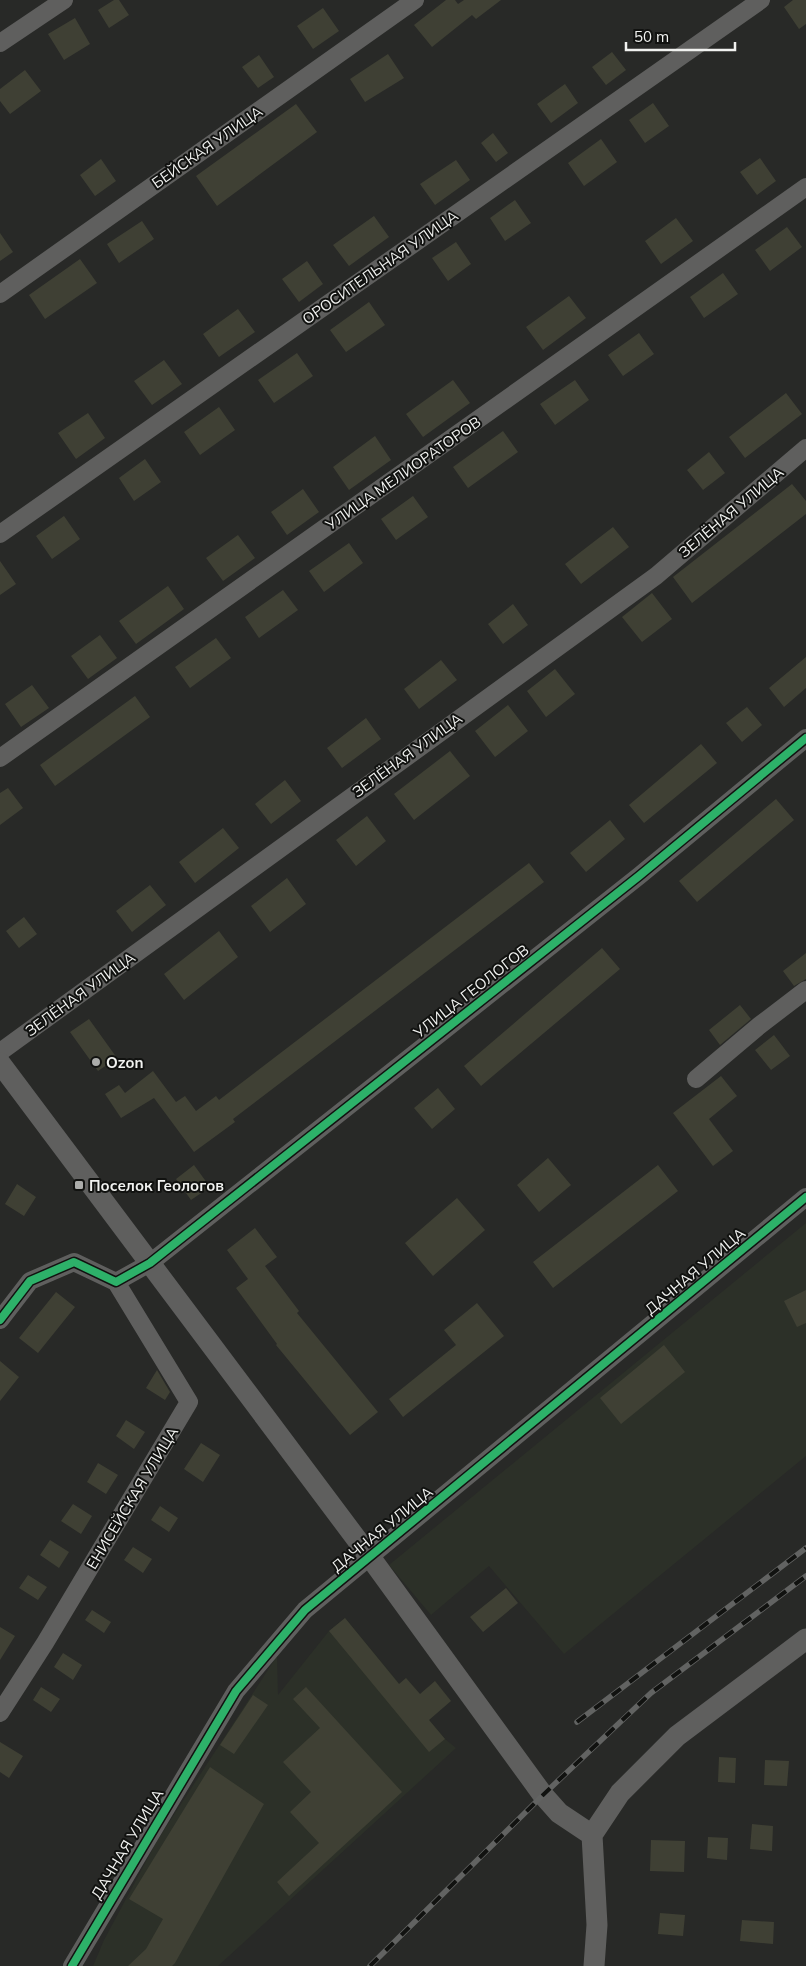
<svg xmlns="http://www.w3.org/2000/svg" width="806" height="1966" font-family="Mulish,sans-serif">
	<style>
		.built { fill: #2c3028 }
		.building { fill: #3f4034 }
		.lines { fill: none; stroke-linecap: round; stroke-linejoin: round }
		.minor { stroke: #5f5f5e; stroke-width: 18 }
		.tertiary { stroke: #5f5f5e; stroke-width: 21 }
		.rail-casing { stroke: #626362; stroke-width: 5.5 }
		.rail { stroke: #111210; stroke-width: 4; stroke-dasharray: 11; stroke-linecap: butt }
		.cycleway-casing { stroke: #111210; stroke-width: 11 }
		.cycleway { stroke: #2db169; stroke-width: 8 }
		.poi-dot { fill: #abacaa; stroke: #111210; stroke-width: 2 }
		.labels { text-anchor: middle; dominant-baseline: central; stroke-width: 4; stroke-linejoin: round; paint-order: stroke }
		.street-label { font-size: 15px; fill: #f1f2f0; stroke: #111210 }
		.poi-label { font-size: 15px; font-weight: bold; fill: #f1f2f0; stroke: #111210; text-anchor: start }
	</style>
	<rect width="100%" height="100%" fill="#282927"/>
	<path class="built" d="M806 1223V1456L564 1654 489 1566 431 1615 389 1565Z
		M345 1618 445 1739 456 1748 218 1966H93L104 1940 157 1841 277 1656 278 1695 329 1631Z"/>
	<path class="building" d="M114 0H119L129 15 109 28 98 10Z
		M446 0H455L458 4 464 0H501L476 19 472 15 432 47 414 25Z
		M793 0H806V24L799 29 784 7Z
		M323 8 339 31 313 49 297 26Z
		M75 18 90 44 64 60 48 34Z
		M612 52 626 70 606 85 592 67Z
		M388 54 404 78 365 102 350 79Z
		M259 55 274 77 258 88 242 67Z
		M25 70 41 91 10 114 0 101V89Z
		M565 84 578 103 551 123 537 104Z
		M653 103 669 126 645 143 629 120Z
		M296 104 317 132 217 206 196 176Z
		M493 133 508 153 496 162 481 143Z
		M601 139 617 162 584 186 568 163Z
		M760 158 776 181 757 195 740 172Z
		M101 159 116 181 95 196 80 175Z
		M456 160 470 180 435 205 420 184Z
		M515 200 531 223 505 241 490 218Z
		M374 216 389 237 349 266 333 245Z
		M676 218 693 241 661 264 645 241Z
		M142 221 154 239 119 263 107 244Z
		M787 227 802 247 770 271 755 250Z
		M0 233 13 252 0 261Z
		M456 242 471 264 448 281 432 258Z
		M80 259 97 283 45 319 29 295Z
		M307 261 323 284 299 302 282 279Z
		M723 273 738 294 704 318 690 297Z
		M569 296 586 318 543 350 526 327Z
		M369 302 385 325 346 352 330 330Z
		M238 309 255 332 219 357 203 334Z
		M639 333 654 354 623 376 608 355Z
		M297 353 313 376 274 403 258 380Z
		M164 360 182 384 152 405 134 381Z
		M453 380 470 403 423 437 406 414Z
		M575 380 589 400 555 425 540 404Z
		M786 393 802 414 745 458 729 437Z
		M219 407 235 430 200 455 184 432Z
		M88 413 105 438 76 459 58 433Z
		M503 431 518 452 468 488 453 467Z
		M375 436 391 460 349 490 333 467Z
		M709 452 725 473 703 490 687 470Z
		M145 459 161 482 134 501 119 478Z
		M792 484 806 501V514L692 603 673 577Z
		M303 489 319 512 287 535 271 512Z
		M413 496 428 517 396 540 381 519Z
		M64 516 80 539 52 559 36 536Z
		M613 527 629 547 581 584 565 564Z
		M238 535 255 558 223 581 206 558Z
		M349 543 363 563 324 592 309 571Z
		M0 561 16 584 0 595Z
		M168 586 184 609 136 644 119 621Z
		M283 590 298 610 259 638 245 617Z
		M652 593 672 619 642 642 622 617Z
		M513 604 528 625 503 644 488 624Z
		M100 635 117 658 88 679 71 656Z
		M216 638 231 658 190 688 175 667Z
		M806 657V688L784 707 769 688Z
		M441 660 457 680 419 709 404 689Z
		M555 669 575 694 546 717 527 691Z
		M32 685 49 708 21 727 5 704Z
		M135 696 150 717 55 786 40 765Z
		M508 705 528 731 495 757 475 731Z
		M747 707 762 725 742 742 726 723Z
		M366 718 381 739 342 768 327 748Z
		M701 744 717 763 644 823 629 805Z
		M450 751 470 776 414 820 394 794Z
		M285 780 301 801 271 824 255 804Z
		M8 788 23 808 0 825V793Z
		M776 799 794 820 697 902 679 881Z
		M367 816 386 841 356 866 336 840Z
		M610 820 625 839 586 872 570 853Z
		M223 828 239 848 195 883 179 862Z
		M529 863 544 882 233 1119 235 1122 194 1152 154 1098 121 1118 105 1094 119 1085 125 1093 153 1071 176 1102 185 1096 196 1111 216 1096 219 1100Z
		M287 878 306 904 270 932 251 906Z
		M150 885 166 905 132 932 116 911Z
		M24 917 37 934 19 948 6 931Z
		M219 931 238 957 184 1000 164 974Z
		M602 948 620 969 481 1086 464 1066Z
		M806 953V979L794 986 783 971Z
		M740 1005 751 1019 720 1045 709 1030Z
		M89 1019 117 1058 98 1071 70 1032Z
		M774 1035 790 1056 771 1070 755 1050Z
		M721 1076 737 1096 709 1119 733 1151 713 1166 673 1113Z
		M438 1088 455 1109 432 1129 414 1108Z
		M548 1158 571 1185 539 1212 517 1185Z
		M194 1165 210 1187 191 1200 176 1179Z
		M658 1165 678 1191 553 1288 533 1262Z
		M17 1184 36 1197 24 1216 5 1204Z
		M457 1198 485 1230 433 1276 405 1243Z
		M255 1228 277 1257 265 1266 299 1311 297 1313 378 1412 350 1435 276 1345 277 1344 236 1288 248 1279 227 1250Z
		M806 1290V1323L797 1327 784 1301Z
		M56 1292 75 1307 38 1353 19 1338Z
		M477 1303 504 1336 403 1417 389 1399 456 1345 444 1330Z
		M664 1345 685 1372 621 1424 600 1398Z
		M0 1361 19 1377 0 1401Z
		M157 1370 170 1392 165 1400 146 1388Z
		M126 1420 145 1432 134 1449 116 1436Z
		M201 1443 220 1455 203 1482 184 1469Z
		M98 1463 118 1475 106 1494 87 1482Z
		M73 1504 92 1516 81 1534 61 1521Z
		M160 1506 178 1518 169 1532 151 1520Z
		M50 1540 69 1552 59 1568 40 1555Z
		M133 1547 152 1559 143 1573 124 1560Z
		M28 1575 47 1587 38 1600 19 1588Z
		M506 1588 518 1603 483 1632 470 1617Z
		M92 1610 111 1622 104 1633 85 1620Z
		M345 1618 399 1684 406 1678 420 1694 435 1681 451 1701 429 1720 445 1739 429 1752 329 1631Z
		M0 1627 15 1636 0 1660Z
		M63 1653 82 1665 73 1680 54 1667Z
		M41 1687 60 1699 51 1712 33 1700Z
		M306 1687 402 1792 289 1896 277 1882 319 1843 290 1812 311 1792 283 1762 320 1728 293 1699Z
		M253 1695 268 1705 234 1754 220 1745Z
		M0 1742 23 1756 9 1778 0 1772Z
		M719 1757 736 1758 735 1783 718 1782Z
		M765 1760 789 1761 787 1786 764 1785Z
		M210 1767 264 1804 175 1963 172 1966H128L146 1949 163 1919 129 1899Z
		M752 1824 773 1826 772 1851 750 1849Z
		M708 1837 728 1838 727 1860 707 1858Z
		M651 1840 685 1841 684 1872 650 1871Z
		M660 1913 685 1915 683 1936 658 1934Z
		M742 1920 774 1922 773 1944 740 1941Z"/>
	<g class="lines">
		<path class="minor" d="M0 43 64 0
			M0 294 415 0
			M0 534 761 0
			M0 758 806 187
			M0 1052 656 576 806 448
			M696 1079 760 1025 806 990
			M0 1320 30 1281 74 1262 116 1282 150 1263 639 876 806 738
			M0 1713 45 1643 189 1402 116 1282
			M72 1966 236 1691 305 1610 806 1197"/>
		<path class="tertiary" d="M0 1063 370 1557 543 1795 559 1813 592 1835
			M594 1966 597 1925 592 1835 620 1793 677 1736 806 1639"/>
		<defs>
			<path id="rail" d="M577 1722 806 1548
				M370 1966 543 1795 651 1693 806 1576"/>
		</defs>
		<use href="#rail" class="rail-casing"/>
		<use href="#rail" class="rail"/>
		<defs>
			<path id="cycleway" d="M0 1320 30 1281 74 1262 116 1282 150 1263 639 876 806 738
				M72 1966 236 1691 305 1610 806 1197"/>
		</defs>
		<use href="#cycleway" class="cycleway-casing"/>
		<use href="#cycleway" class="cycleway"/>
	</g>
	<g class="poi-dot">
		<circle cx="96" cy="1062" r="5"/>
		<rect x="74" y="1180" width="10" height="10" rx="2.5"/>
	</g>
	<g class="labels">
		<g class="street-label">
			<text transform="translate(207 147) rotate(-35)">БЕЙСКАЯ УЛИЦА</text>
			<text transform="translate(380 267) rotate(-35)">ОРОСИТЕЛЬНАЯ УЛИЦА</text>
			<text transform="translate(403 473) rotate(-35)">УЛИЦА МЕЛИОРАТОРОВ</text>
			<text transform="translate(731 512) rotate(-40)">ЗЕЛЁНАЯ УЛИЦА</text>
			<text transform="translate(407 755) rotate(-36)">ЗЕЛЁНАЯ УЛИЦА</text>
			<text transform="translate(471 991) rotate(-38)">УЛИЦА ГЕОЛОГОВ</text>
			<text transform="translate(80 994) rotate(-36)">ЗЕЛЁНАЯ УЛИЦА</text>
			<text transform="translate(695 1271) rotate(-40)">ДАЧНАЯ УЛИЦА</text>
			<text transform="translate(132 1498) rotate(-59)">ЕНИСЕЙСКАЯ УЛИЦА</text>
			<text transform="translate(382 1529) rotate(-39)">ДАЧНАЯ УЛИЦА</text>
			<text transform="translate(127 1844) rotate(-59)">ДАЧНАЯ УЛИЦА</text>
		</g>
		<g class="poi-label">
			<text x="106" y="1062">Ozon</text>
			<text x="89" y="1185">Поселок Геологов</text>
		</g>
	</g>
	<path d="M626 42v8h109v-8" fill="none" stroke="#f1f2f0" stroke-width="2.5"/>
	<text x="634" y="42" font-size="15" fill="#f1f2f0" stroke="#111210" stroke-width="4" paint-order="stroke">50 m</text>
</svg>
